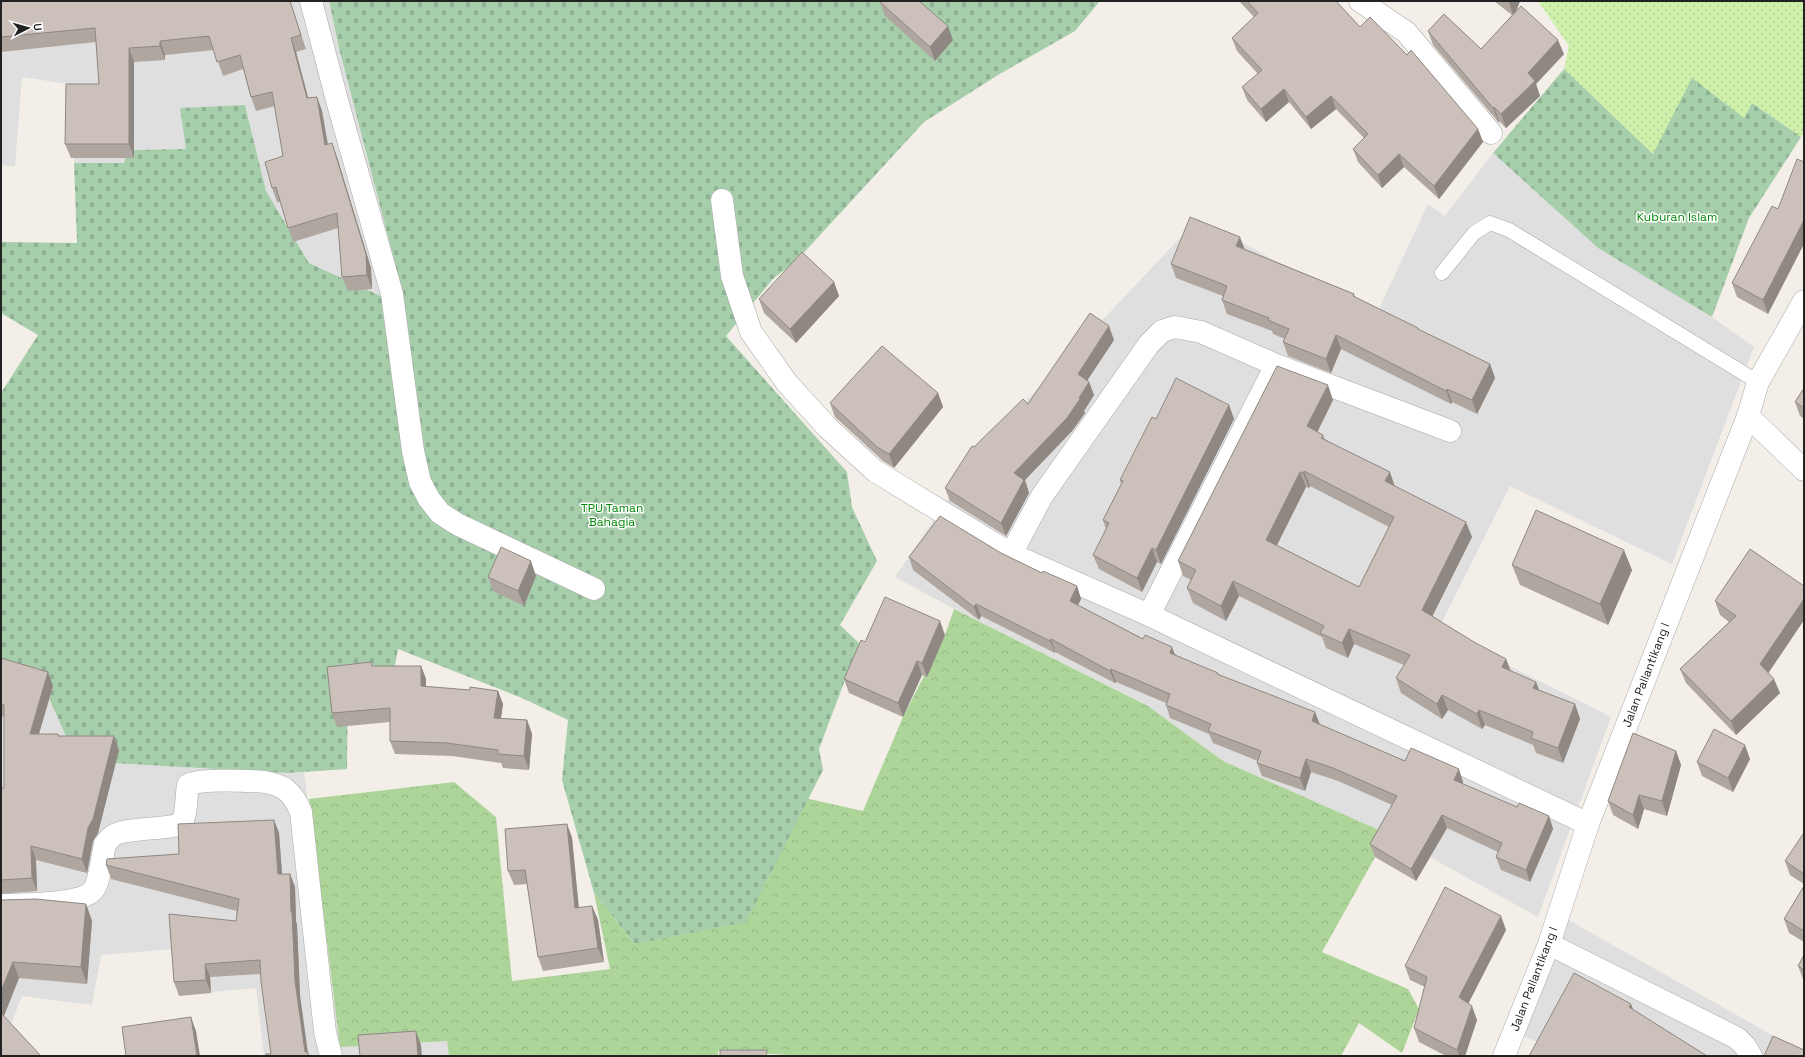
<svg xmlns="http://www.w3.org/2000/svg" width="1805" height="1057" font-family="'Space Grotesk',sans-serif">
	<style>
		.residential { fill: #e0dfdf }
		.grass { fill: url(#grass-dots) }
		.forest { fill: url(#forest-crowns) }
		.cemetery { fill: url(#cemetery-stones) }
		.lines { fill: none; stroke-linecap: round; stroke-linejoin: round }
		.service-casing { stroke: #a9a9a9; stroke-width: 15 }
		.minor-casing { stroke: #a9a9a9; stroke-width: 23 }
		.tertiary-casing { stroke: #a9a9a9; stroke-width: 23 }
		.service { stroke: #fff; stroke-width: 14 }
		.minor { stroke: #fff; stroke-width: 22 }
		.tertiary { stroke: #fff; stroke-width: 22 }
		.wall { fill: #afa6a0; fill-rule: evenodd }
		.shaded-wall { fill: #8e8782 }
		.building { fill: #cbc1ba; stroke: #8e8782; fill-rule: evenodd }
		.labels { text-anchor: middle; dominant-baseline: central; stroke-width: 3; stroke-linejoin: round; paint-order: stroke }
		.park-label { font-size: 12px; fill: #028808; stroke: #fff }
		.street-label { font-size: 12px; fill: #222; stroke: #fff }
	</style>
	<defs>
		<pattern id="grass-dots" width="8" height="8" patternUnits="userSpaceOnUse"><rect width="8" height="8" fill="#cff0aa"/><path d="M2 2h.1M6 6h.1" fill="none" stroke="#b1ce92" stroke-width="1.8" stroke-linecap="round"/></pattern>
		<pattern id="forest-crowns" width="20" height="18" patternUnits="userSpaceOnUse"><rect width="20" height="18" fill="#add599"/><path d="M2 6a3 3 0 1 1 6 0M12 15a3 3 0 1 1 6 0" fill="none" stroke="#95b784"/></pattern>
		<pattern id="cemetery-stones" width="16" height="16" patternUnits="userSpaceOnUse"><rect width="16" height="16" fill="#a7ceab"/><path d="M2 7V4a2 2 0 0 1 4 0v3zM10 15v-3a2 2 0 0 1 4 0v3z" fill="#8fb193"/></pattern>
	</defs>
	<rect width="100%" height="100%" fill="#f3efe8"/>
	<path class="residential" d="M1 1H329L339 48 403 294 383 297 309 263 266 191 245 105 186 149 128 150 124 163H74L81 86 22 77 15 166 1 165Z
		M1493 153 1598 248 1712 317 1754 347 1672 564 1510 486 1438 630 1611 717 1538 917 1388 834 1223 761 1148 706 954 609 895 577 985 444 1198 219 1376 315 1428 204 1445 216Z
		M1 664 44 687 77 761 288 773 304 772 334 1005 447 1041 449 1056H264L256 988 190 994 187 948 101 955 92 1005 22 996 11 1024 1 1056Z
		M1565 918 1804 1053V1056H1569L1519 1034Z"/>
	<path class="grass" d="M1538 1H1804V132L1801 137 1752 103 1744 118 1653 154 1564 69 1569 46Z"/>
	<path class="forest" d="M954 609 1148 706 1223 761 1388 834 1322 952 1408 989 1419 1009 1402 1053 1359 1023 1341 1056H806L718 1051V1056H449L447 1041 340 1047 309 799 454 782 496 817 512 981 610 969 594 893 635 944 805 798 863 811 903 717 945 635Z"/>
	<path class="cemetery" d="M329 1H1100L1075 31 998 75 924 122 799 258 773 279 726 336 847 472 852 507 877 561 840 625 859 643 819 749 823 770 746 922 635 944 594 893 562 780 568 720 522 698 398 649 391 688 348 680 347 769 288 773 77 761 44 687 1 664V393L38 335 1 313V242L77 243 74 163H124L128 150 186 149 180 108 245 105 266 191 309 263 383 297 403 294 339 48Z
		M1564 69 1653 154 1692 78 1744 118 1752 103 1801 137 1749 218 1712 317 1598 248 1493 153Z"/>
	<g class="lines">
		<defs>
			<path id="service" d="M1442 273 1474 233 1490 223 1509 230 1758 382"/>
			<path id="minor" d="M311 1 338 104 392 294 413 451 420 482 429 499 440 513 457 524 594 589
				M1360 1 1406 32 1491 133
				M722 200 732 276 751 332 787 383 828 428 875 471 1011 554 1149 615 1588 824
				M1748 416 1804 470
				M1011 554 1042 496 1149 344 1162 331 1175 327 1201 332 1276 365 1450 431
				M1149 615 1276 365
				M1 905C21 904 84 905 94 889 100 880 102 856 105 844 108 841 110 837 114 835 127 827 177 830 182 822 187 814 186 795 188 785 197 778 252 781 265 782 271 783 280 786 285 789 293 795 297 803 301 812L325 1032 331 1056
				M1549 944 1737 1038 1745 1046 1751 1056"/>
			<path id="tertiary" d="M1504 1056 1549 944 1588 824 1748 416 1758 382 1804 301"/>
		</defs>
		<use href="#service" class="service-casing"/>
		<use href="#minor" class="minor-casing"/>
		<use href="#tertiary" class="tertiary-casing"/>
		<use href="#service" class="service"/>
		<use href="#minor" class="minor"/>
		<use href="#tertiary" class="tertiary"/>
	</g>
	<path class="wall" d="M1 1H290L306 49 296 52 308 98 317 97 322 111 328 144 337 157 371 268 372 289 348 291 342 277 338 228 293 242 280 202H277L272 188 283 156 275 106 256 111 251 97 243 69 223 76 214 50 165 55V60L134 62V158H71L65 144 99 84 96 42 1 52Z
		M1239 1H1336L1360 27 1478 129 1483 142 1439 199 1404 167 1382 188 1358 162 1353 149 1364 138 1336 109 1311 129 1289 102 1266 122 1247 100 1242 87 1258 74 1237 51 1232 38 1254 17Z
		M1494 1H1520L1516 12 1564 54 1536 84 1540 96 1506 128 1499 121V123L1433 45 1428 31 1481 49 1512 15Z
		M880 2 953 40 935 61 885 16Z
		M1778 209 1768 314 1737 297 1732 283Z
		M1245 249 1354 294 1355 297 1418 328 1419 330 1490 364 1495 378 1477 414 1452 402 1451 404 1341 349 1331 373 1288 356 1283 342 1285 339 1273 334 1272 331 1227 314 1222 300 1223 296 1176 278 1171 264Z
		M834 282 839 296 796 343 764 313 759 299Z
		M1114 340 1087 380 1089 382 1094 395 1084 411 1085 413 1072 431 1025 480 1029 493 1006 536 950 501 945 488 1028 404Z
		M1804 388V419L1800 416 1795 402Z
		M938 393 943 407 894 468 883 461 835 417 830 403Z
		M1333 400 1317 432 1323 435 1325 439 1472 537 1432 616 1539 690 1575 704 1580 719 1563 763 1536 753 1533 745 1485 725 1482 729 1448 710 1442 719 1401 693 1396 678 1404 665 1354 644 1348 658 1326 648 1322 637 1239 596 1226 621 1193 603 1187 588 1191 580 1183 576 1178 561ZM1310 486 1389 527 1359 587 1277 545 1306 487 1309 488Z
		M1229 405 1234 419 1161 564 1157 562 1142 592 1099 569 1093 555 1106 529 1103 520 1121 484 1120 480 1156 419Z
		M1001 553 1042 573 1077 586 1081 599 1078 605 1143 639 1218 675 1315 712 1320 725 1405 761 1463 782 1462 784 1517 807 1549 816 1553 829 1530 882 1501 870 1496 857 1498 852 1447 828 1416 881 1375 857 1370 844 1392 805 1338 781 1311 772 1305 791 1262 776 1257 763 1258 761 1213 743 1209 734 1170 718 1166 705V703L1116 682 1115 683 1055 652V653L981 616 979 620 913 570 909 557Z
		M1512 565 1632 570 1608 625 1520 585Z
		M536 576 524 606 493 591 488 577Z
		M1804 586V620L1768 673 1780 693 1736 735 1686 683 1680 669 1729 622 1720 615 1715 601Z
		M945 635 927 677 922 675 903 717 849 693 844 679 865 642Z
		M1 658 48 672 53 686 39 734H58L59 736 119 750 98 833 93 841 87 873 36 860 37 891 1 894V788H4V717L1 716Z
		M373 666H421L426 679V687L470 690 498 691 503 704 501 718 527 720 532 734 529 770 503 768 501 763 452 756 395 754 390 741V722L337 727 332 713Z
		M1676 751 1681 765 1667 816 1644 809 1638 829 1613 815 1608 801Z
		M1750 759 1733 792 1702 776 1697 762Z
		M274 820 279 833 282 874H290L295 887 296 921 297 925 300 995 271 1054 261 974 210 977 211 993 179 996 174 982 236 921 237 911 111 879 106 865 179 854Z
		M567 824 572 838 579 908 592 906 598 920 604 962 543 971 538 957 527 884 514 885 508 871Z
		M1804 835V884L1790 875 1785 861Z
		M1804 886V942L1789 933 1784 919Z
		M1 900 86 904 92 921 87 984 19 978 4 1016 1 1056Z
		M1506 930 1468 1003 1477 1020 1465 1056H1446L1419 1042 1414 1028 1425 987 1410 980 1405 966Z
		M1804 955V980L1803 979 1798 966Z"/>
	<path class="shaded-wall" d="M1509 1H1520L1514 17 1509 3Z
		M948 26 953 40 935 61 930 47Z
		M291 38 296 52 312 112 307 98Z
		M1558 40 1564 54 1536 84 1540 96 1506 128 1501 114 1528 73Z
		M160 41 165 55V60L160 46Z
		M129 48 134 62V158L129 144Z
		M1284 89 1289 102 1266 122 1261 109Z
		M1331 96 1336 109 1311 129 1306 117Z
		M317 97 322 111 330 159 325 145Z
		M1494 107 1499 121V123L1493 108Z
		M1478 129 1483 142 1439 199 1434 186Z
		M332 143 337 157 371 268 372 289 367 275Z
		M1399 154 1404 167 1382 188 1378 175Z
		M1804 220V244L1768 314 1763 300Z
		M1240 237 1245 250 1236 246Z
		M834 282 839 296 796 343 790 329Z
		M1109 326 1114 340 1083 387 1078 374Z
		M1336 335 1341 349 1331 373 1326 359Z
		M1490 364 1495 378 1477 414 1472 400Z
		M1089 382 1094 395 1084 411 1085 413 1072 431 1025 480 1029 493 1006 536 1001 523 1014 473 1079 398Z
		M1328 385 1333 400 1313 441 1307 426Z
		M1447 389 1452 402 1451 404 1446 391Z
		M938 393 943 407 894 468 889 454Z
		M1229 405 1234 419 1161 564 1156 550Z
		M1304 471 1310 486 1309 488 1303 473Z
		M1300 472 1306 487 1272 555 1266 540Z
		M1390 472 1395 487 1385 481Z
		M1466 522 1472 537 1428 625 1422 610Z
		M1152 548 1157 562 1142 592 1137 578Z
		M1624 550 1632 570 1608 625 1600 604Z
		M531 561 536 576 524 606 518 591Z
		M1233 581 1239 596 1226 621 1221 606Z
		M1077 586 1081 599 1074 613 1070 601Z
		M1804 599V620L1765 678 1760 664Z
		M976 604 981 616 979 620 974 607Z
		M940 621 945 635 927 677 922 663Z
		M1349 629 1354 644 1348 658 1342 643Z
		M1051 639 1055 652V653L1050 641Z
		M1172 647 1177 660 1170 653Z
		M1506 659 1512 674 1502 667Z
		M917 661 922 675 903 717 898 703Z
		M421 666 426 679V700L421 686Z
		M1111 669 1116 682 1115 683 1110 671Z
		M48 672 53 686 35 747 30 734Z
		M1774 679 1780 693 1736 735 1731 721Z
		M1536 682 1542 697 1533 688Z
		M498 691 503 704 499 731 494 718Z
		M1442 695 1448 710 1442 719 1437 704Z
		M1575 704 1580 719 1563 763 1558 748Z
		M1479 710 1485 725 1482 729 1477 714Z
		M1315 712 1320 725 1316 734 1312 721Z
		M527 720 532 734 529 770 524 756Z
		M114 736 119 750 98 833 93 841 87 873 82 859 88 828Z
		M1745 745 1750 759 1733 792 1728 778Z
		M1676 751 1681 765 1667 816 1662 801Z
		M1306 759 1311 772 1305 791 1300 778Z
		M1459 769 1463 782 1458 793 1454 780Z
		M1639 795 1644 809 1638 829 1633 815Z
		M1442 815 1447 828 1416 881 1411 869Z
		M1549 816 1553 829 1530 882 1526 870Z
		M274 820 279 833 283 887 278 874Z
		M567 824 572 838 580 922 575 908Z
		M31 846 36 860 37 891 32 878Z
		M290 874 295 887 296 921 297 925 300 995 308 1053 309 1056H306L305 1052 295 981 291 912Z
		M86 904 92 921 87 984 81 967Z
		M592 906 598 920 604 962 598 948Z
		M1501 916 1506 930 1464 1012 1459 997Z
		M13 962 19 978 1 1023V991Z
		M205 964 210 977 211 993 206 980Z
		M1631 1004 1636 1017 1629 1007Z
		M1472 1006 1477 1020 1465 1056H1459L1457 1050Z
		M191 1017 196 1031 200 1056H197Z
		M416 1031 421 1045 422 1056H418Z"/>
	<path class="building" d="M1 1H290L301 35 291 38 307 98 317 97 325 145 332 143 366 254 367 275 342 277 337 213 288 228 276 187 272 188 265 162 283 156 272 92 251 97 240 55 217 62 209 36 160 41V46L129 48V144H65L66 84H99L95 28 1 37Z
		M881 1H919L948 26 930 47 880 2Z
		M1247 1H1336L1360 27 1370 17 1407 55 1411 50 1478 129 1434 186 1399 154 1378 175 1353 149 1368 134 1331 96 1306 117 1284 89 1261 109 1242 87 1262 70 1232 38 1258 13Z
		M1521 6 1558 40 1528 73 1535 81 1501 114 1494 107 1493 108 1428 31 1444 14 1481 49Z
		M1797 159 1804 162V220L1763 300 1732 283 1772 206 1778 209Z
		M1190 217 1240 237 1236 246 1354 294 1353 296 1418 328V329L1490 364 1472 400 1447 389 1446 391 1336 335 1326 359 1283 342 1289 329 1268 320 1269 318 1222 300 1227 286 1171 264Z
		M802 252 834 282 790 329 759 299Z
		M1090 313 1109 326 1078 374 1089 382 1079 398 1080 399 1067 418 1014 473 1024 480 1001 523 945 488 972 446 974 447 1023 399 1028 404Z
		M882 346 938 393 889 454 877 447 830 403Z
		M1277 366 1328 385 1307 426 1323 435 1321 438 1390 472 1385 481 1466 522 1422 610 1474 642 1506 659 1502 667 1536 682 1533 688 1575 704 1558 748 1531 738 1533 732 1479 710 1477 714 1442 695 1437 704 1396 678 1410 655 1349 629 1342 643 1320 633 1324 626 1233 581 1221 606 1187 588 1196 570 1178 561ZM1304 471 1394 517 1359 587 1266 540 1300 472 1303 473Z
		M1176 378 1229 405 1156 550 1152 548 1137 578 1093 555 1109 523 1103 520 1123 481 1120 480 1152 417 1156 419Z
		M1804 388V408L1795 402Z
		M1536 510 1624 550 1600 604 1512 565Z
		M940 516 1001 553 1042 573 1043 571 1077 586 1070 601 1143 639 1145 635 1172 647 1170 653 1218 673 1217 674 1315 712 1312 721 1405 761 1411 748 1459 769 1454 780 1517 807 1519 803 1549 816 1526 870 1496 857 1502 843 1442 815 1411 869 1370 844 1397 796 1333 768 1306 759 1300 778 1257 763 1261 751 1208 731 1211 724 1166 705 1170 694 1111 669 1110 671 1051 639 1050 641 976 604 974 607 909 557Z
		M501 547 531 561 518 591 488 577Z
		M1750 549 1804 586V599L1760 664 1774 679 1731 721 1680 669 1736 616 1715 601Z
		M885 597 940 621 922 663 917 661 898 703 844 679 861 640 865 642Z
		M1 658 48 672 30 734H58V736H114L93 819 88 828 82 859 31 846 32 878 1 880V788H4V705L1 704Z
		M371 662 372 666H421V686L470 690V687L498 691 494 718 527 720 524 756 498 754V750L447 743 390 741V708L332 713 327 667Z
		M1714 729 1745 745 1728 778 1697 762Z
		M1633 733 1676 751 1662 801 1639 795 1633 815 1608 801Z
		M274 820 278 874H290L291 912H292L295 981 305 1052H308V1056H266V1054H271L261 982 260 960 205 964 206 980 174 982 169 914 236 921 239 899 106 865 107 859 179 854 178 824Z
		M567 824 575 908 592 906 598 948 538 957 525 870 508 871 505 829Z
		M1803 834 1804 835V874L1785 861Z
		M1804 886V931L1784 919Z
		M1445 887 1501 916 1459 997 1472 1006 1457 1050 1414 1028 1427 977 1405 966Z
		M36 899 86 904 81 967 13 962 1 991V900Z
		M1804 955V970L1798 966Z
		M1574 973 1631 1004 1629 1007 1707 1056H1529Z
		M1 1013 41 1056H1Z
		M191 1017 197 1056H126L122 1027Z
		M416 1031 418 1056H360L358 1035Z
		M1773 1036 1804 1050V1056H1764Z
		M720 1050H767L766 1056H720Z"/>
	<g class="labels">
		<g class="park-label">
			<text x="1677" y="217">Kuburan Islam</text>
			<text x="612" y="508">TPU Taman<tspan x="612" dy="14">Bahagia</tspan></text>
		</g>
		<g class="street-label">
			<text transform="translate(1646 675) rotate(-69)">Jalan Pallantikang I</text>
			<text transform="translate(1534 979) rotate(-69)">Jalan Pallantikang I</text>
		</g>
	</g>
	<rect width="1805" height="1057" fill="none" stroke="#222222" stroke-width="4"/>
	<g transform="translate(28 28) rotate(84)" stroke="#ffffff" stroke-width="3" paint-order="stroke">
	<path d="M0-3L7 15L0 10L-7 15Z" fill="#222222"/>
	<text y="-6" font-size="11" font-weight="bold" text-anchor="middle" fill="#222222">U</text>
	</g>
</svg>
